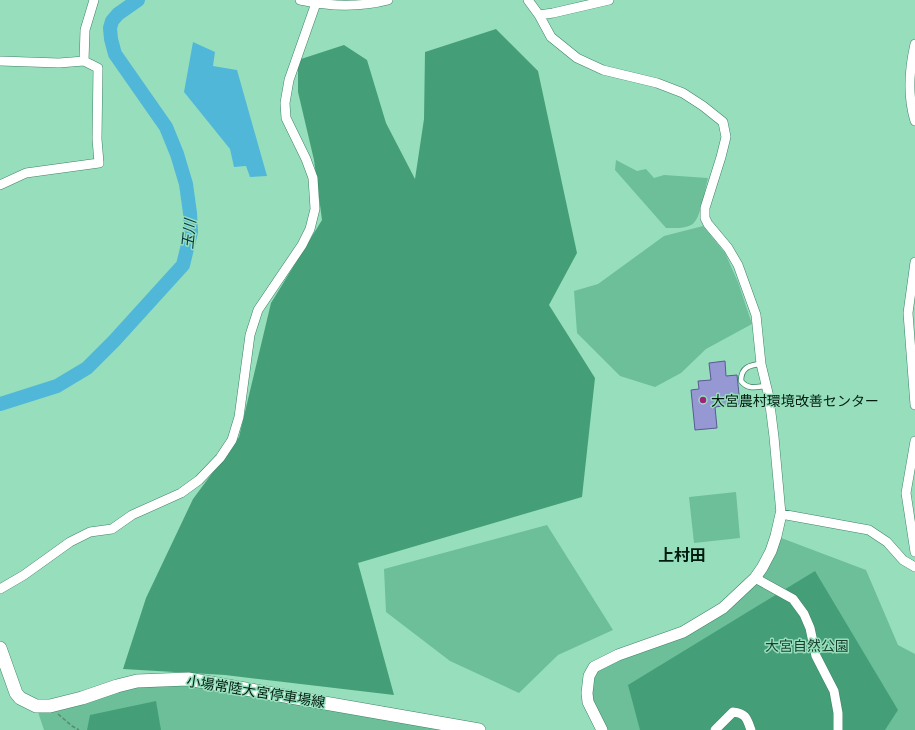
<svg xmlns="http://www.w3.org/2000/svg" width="915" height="730" font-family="Commissioner,'Noto Sans JP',sans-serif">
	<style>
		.green { fill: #6cbf99 }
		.forest { fill: #449f78 }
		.water { fill: #51b7d9 }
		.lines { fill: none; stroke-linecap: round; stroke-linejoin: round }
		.river { stroke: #51b7d9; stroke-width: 14 }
		.building { fill: #9698d4; stroke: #5a5a92 }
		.service-casing { stroke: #3d8465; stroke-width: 6 }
		.minor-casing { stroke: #3d8465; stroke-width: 10 }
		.tertiary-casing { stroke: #3d8465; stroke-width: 12 }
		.secondary-casing { stroke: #3d8465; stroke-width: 14 }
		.path { stroke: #588d73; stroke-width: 1.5; stroke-dasharray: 4 2; stroke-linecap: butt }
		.service { stroke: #fff; stroke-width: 4.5 }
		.minor { stroke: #fff; stroke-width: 9 }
		.tertiary { stroke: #fff; stroke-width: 11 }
		.secondary { stroke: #fff; stroke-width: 13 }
		.poi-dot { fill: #9e237a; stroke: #97dfbc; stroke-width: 1.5 }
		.labels { text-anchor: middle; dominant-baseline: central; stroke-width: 3; stroke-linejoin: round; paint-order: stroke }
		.poi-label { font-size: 14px; fill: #001b0f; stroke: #97dfbc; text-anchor: start }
		.park-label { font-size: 14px; fill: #1a4130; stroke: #97dfbc }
		.street-label { font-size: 14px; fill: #001b0f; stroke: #97dfbc }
		.water-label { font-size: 15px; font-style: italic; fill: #063745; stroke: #97dfbc }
		.quarter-label { font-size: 16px; font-weight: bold; fill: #001b0f; stroke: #97dfbc }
	</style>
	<rect width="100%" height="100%" fill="#97dfbc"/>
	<path class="green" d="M616 160 637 171 646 169 654 178 664 175 708 178C705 188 701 221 691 225 684 229 674 228 666 228L615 170Z
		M703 226 725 253 738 282 752 324 706 349 681 373 655 387 620 376 577 333 574 291 598 284 664 236Z
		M736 492 740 538 694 543 689 497Z
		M547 525 613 630 558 655 519 693 450 661 386 612 384 569Z
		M776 536 866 570 898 645 915 654V730H602L587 693 594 667 683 632 755 578Z
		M173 679 479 730H44L36 706Z"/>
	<path class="forest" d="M496 29 538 71 577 253 549 305 595 378 582 497 358 563 394 695 225 675 123 669 146 598 193 499 239 437 271 303 322 220 314 160 298 92V60L344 45 367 60 386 123 415 179 424 119 425 52Z
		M815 571 898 710 885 730H640L628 685Z
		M156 701 161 730H87L90 715Z"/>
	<path class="water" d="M193 42 215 52 213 66 237 70 267 176 250 177 246 166 234 167 230 149 184 92Z"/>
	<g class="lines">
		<path class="river" d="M0 404 57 386 87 368 114 341 183 265 191 232 190 213 186 184 177 154 166 127 115 54 111 39 110 28 112 21 118 14 138 0"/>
	</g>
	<path class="building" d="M725 361 726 376 737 375 740 404 715 407 717 428 695 430 691 390 699 389 698 381 711 380 709 363Z"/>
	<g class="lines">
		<defs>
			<path id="service" d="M761 364C750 365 741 367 741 381 748 390 756 387 766 386"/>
			<path id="minor" d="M300 0C330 6 358 8 388 0
				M528 0 539 15 551 37 577 58 603 70 657 83 683 93 703 106 723 122 726 137 721 157 705 208V218L708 224 728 248 738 265 756 315 761 364 769 397 774 437 781 514 869 530 887 542 903 560 915 567
				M539 15 553 13 609 0
				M915 44C909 70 907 95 915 121
				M0 61 59 63 84 61 98 68 97 139 99 163 26 173 0 185
				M84 61 85 30 94 0
				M915 262 908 313 915 405
				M915 441 906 493 915 552
				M755 578 793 599 804 614 810 628 816 656 834 691 838 713V730
				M0 589 24 575 70 542 90 532 112 529 132 515 181 493 199 480 220 458 232 440 239 417 250 335 258 310 302 245 310 229 315 209 313 178 306 159 286 118 285 103 289 80 316 3
				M715 730 733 712C746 713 747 719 751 730"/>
			<path id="tertiary" d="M602 730 588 702 587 693 589 676 594 667 618 655 683 632 723 608 755 578 762 568 771 551 776 536 781 514"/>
			<path id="secondary" d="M0 648 16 693 20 698 36 706H50L82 698 117 686 137 681 188 679 479 730"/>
		</defs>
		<use href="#service" class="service-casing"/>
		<use href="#minor" class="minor-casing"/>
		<use href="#tertiary" class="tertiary-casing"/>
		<use href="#secondary" class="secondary-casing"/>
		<path class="path" d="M58 714 72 726 79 730"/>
		<use href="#service" class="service"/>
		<use href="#minor" class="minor"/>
		<use href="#tertiary" class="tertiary"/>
		<use href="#secondary" class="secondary"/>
	</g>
	<circle class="poi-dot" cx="703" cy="400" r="4"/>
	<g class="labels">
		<g class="poi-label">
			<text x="711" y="400">大宮農村環境改善センター</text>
		</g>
		<g class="park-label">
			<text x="807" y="645">大宮自然公園</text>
		</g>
		<g class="street-label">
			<text transform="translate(256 691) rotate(9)">小場常陸大宮停車場線</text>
		</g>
		<g class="water-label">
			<text transform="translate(188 234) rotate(-84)">玉川</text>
		</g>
		<g class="quarter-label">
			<text x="682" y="554">上村田</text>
		</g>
	</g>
</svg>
